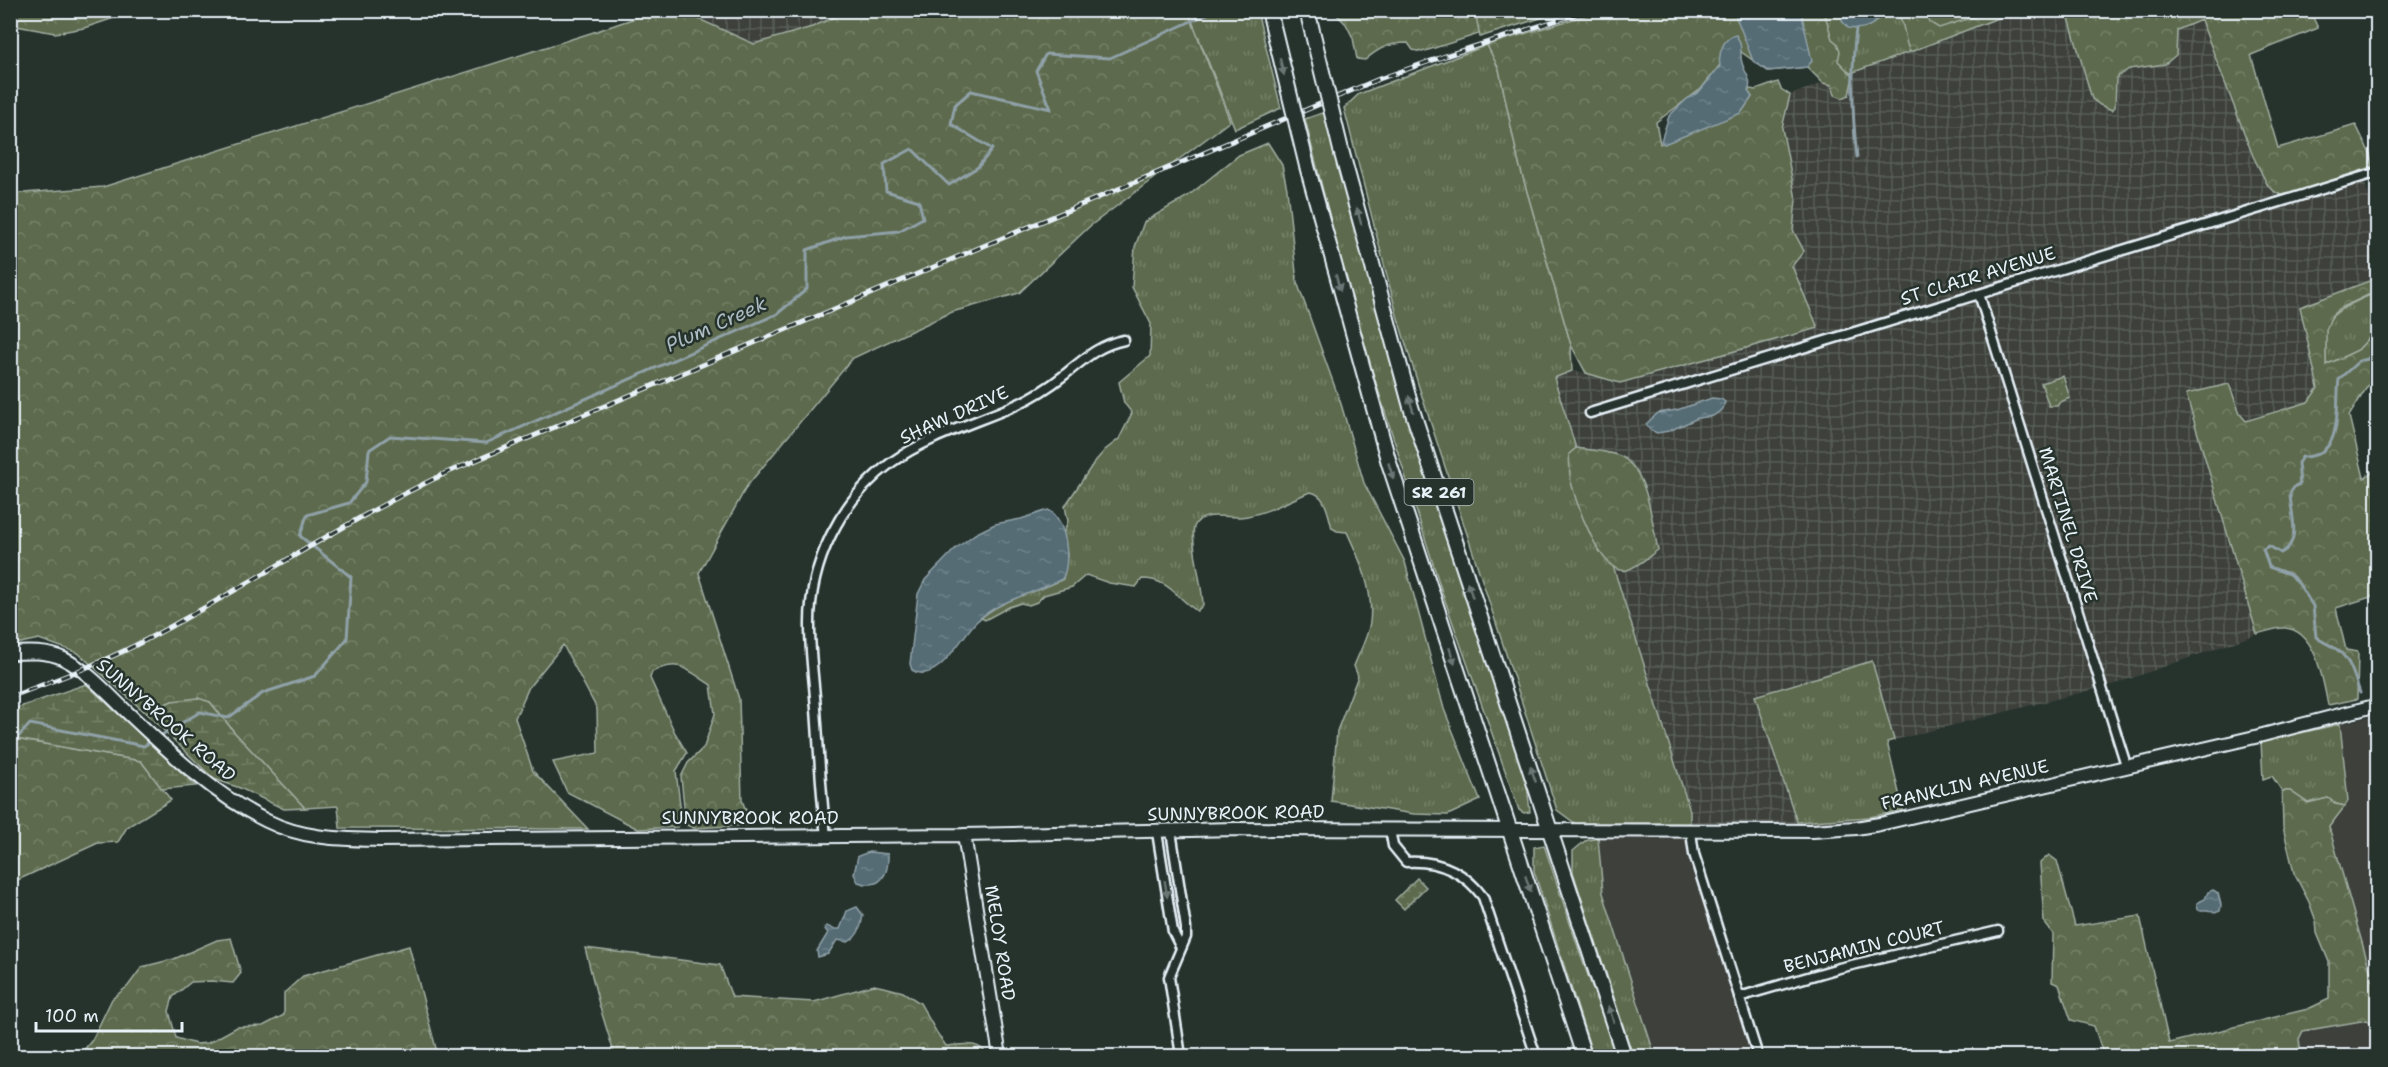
<svg xmlns="http://www.w3.org/2000/svg" width="2388" height="1067" font-family="'Shantell Sans',sans-serif">
	<style>
		.built { fill: #3c413b }
		.industrial { fill: url(#industrial-grid) }
		.grass { fill: url(#grass-tufts); stroke: #a2aea2; stroke-width: 1.5 }
		.forest { fill: url(#forest-crowns); stroke: #a2aea2; stroke-width: 1.5 }
		.wetland { fill: url(#wetland-marsh); stroke: #a2aea2; stroke-width: 1.5 }
		.park { fill: url(#park-dots); stroke: #a2aea2; stroke-width: 1.5 }
		.water { fill: url(#water-ripples); stroke: #90a1a9; stroke-width: 1.5 }
		.lines { fill: none; stroke-linecap: round; stroke-linejoin: round }
		.stream { stroke: #90a1a9; stroke-width: 3 }
		.street-casing { stroke: #e8f1f8; stroke-width: 13 }
		.secondary-casing { stroke: #e8f1f8; stroke-width: 16 }
		.primary-casing { stroke: #e8f1f8; stroke-width: 18 }
		.street { stroke: #26332d; stroke-width: 8 }
		.secondary { stroke: #26332d; stroke-width: 12 }
		.primary { stroke: #26332d; stroke-width: 14 }
		.rail-casing { stroke: #e8f1f8; stroke-width: 5 }
		.rail { stroke: #26332d; stroke-width: 3; stroke-dasharray: 9; stroke-linecap: butt }
		.primary-bridge-casing { stroke: #e8f1f8; stroke-width: 18; stroke-linecap: butt }
		.primary-bridge { stroke: #26332d; stroke-width: 14 }
		.oneway { fill: #6a7674 }
		.labels { text-anchor: middle; dominant-baseline: central; stroke-width: 5; stroke-linejoin: round; paint-order: stroke }
		.shield { fill: #26332d; stroke: #aeb8bb; stroke-width: 1.5 }
		.shield-label { font-size: 16px; font-weight: bold; fill: #e8f1f8 }
		.street-label { font-size: 18px; fill: #e8f1f8; stroke: #26332d }
		.water-label { font-size: 20px; font-style: italic; fill: #adbcc3; stroke: #26332d }
	</style>
	<defs>
		<pattern id="industrial-grid" width="8" height="8" patternUnits="userSpaceOnUse" patternTransform="scale(1.5)"><rect width="8" height="8" fill="#3c413b"/><path d="M0 4h8M4 0v8" fill="none" stroke="#585d58"/></pattern>
		<pattern id="grass-tufts" width="24" height="20" patternUnits="userSpaceOnUse" patternTransform="scale(1.5)"><rect width="24" height="20" fill="#5d6b4d"/><path d="M3 7l-1-3M5 7V3M7 7l1-3M15 17l-1-3M17 17v-4M19 17l1-3" fill="none" stroke="#748167"/></pattern>
		<pattern id="forest-crowns" width="20" height="18" patternUnits="userSpaceOnUse" patternTransform="scale(1.5)"><rect width="20" height="18" fill="#5d6b4d"/><path d="M2 6a3 3 0 1 1 6 0M12 15a3 3 0 1 1 6 0" fill="none" stroke="#748167"/></pattern>
		<pattern id="wetland-marsh" width="20" height="14" patternUnits="userSpaceOnUse" patternTransform="scale(1.5)"><rect width="20" height="14" fill="#5d6b4d"/><path d="M1 5h8M5 5V1M11 12h8M15 12V8" fill="none" stroke="#748167"/></pattern>
		<pattern id="park-dots" width="8" height="8" patternUnits="userSpaceOnUse" patternTransform="scale(1.5)"><rect width="8" height="8" fill="#5d6b4d"/><path d="M2 2h.1M6 6h.1" fill="none" stroke="#748167" stroke-width="1.8" stroke-linecap="round"/></pattern>
		<pattern id="water-ripples" width="26" height="14" patternUnits="userSpaceOnUse" patternTransform="scale(1.5)"><rect width="26" height="14" fill="#556c74"/><path d="M2 4q2-2 4 0t4 0M15 11q2-2 4 0t4 0" fill="none" stroke="#6d8189"/></pattern>
	</defs>
	<rect width="100%" height="100%" fill="#26332d"/>
	<filter id="ink" filterUnits="userSpaceOnUse"><feTurbulence type="fractalNoise" baseFrequency=".0167" numOctaves="2"/><feDisplacementMap in="SourceGraphic" scale="12" xChannelSelector="R" yChannelSelector="G"/><feConvolveMatrix kernelMatrix="1 2 1 2 8 2 1 2 1" color-interpolation-filters="sRGB"/></filter>
	<g filter="url(#ink)">
		<path class="built" d="M2377 715V995L2329 827 2348 801 2340 724Z
			M1690 811 1691 832 1758 1056H1655L1603 893 1597 830 1591 818Z
			M2367 1020 2377 1030V1056H2301L2299 1039 2302 1031Z"/>
		<path class="industrial" d="M690 11H848L812 27 754 44 693 17Z
			M2016 11H2067L2092 99 2115 107 2116 78 2129 69 2165 63 2176 55 2177 30 2201 20 2253 156 2320 135 2361 170 2377 223V278L2300 307 2318 388 2308 402 2246 422 2240 414 2229 384 2186 394 2257 634 2115 684 1887 742 1906 818 1880 824 1691 832 1690 811 1554 377 1572 371 1586 373 1818 328 1792 266 1804 251 1793 230 1796 199 1782 128 1790 95Z"/>
		<path class="grass" d="M1188 11H1257L1281 108 1235 129Z
			M1819 11H1905L1915 50 1851 73 1833 69Z
			M1487 45 1499 69 1518 160 1571 345 1572 371 1554 378 1690 811V823L1576 824 1557 810 1419 387 1397 315 1344 108 1359 94Z
			M1325 112 1335 152 1526 776 1530 812 1524 813 1519 810 1442 592 1352 307 1305 119Z
			M1268 143 1282 165 1287 189 1297 282 1341 404 1364 483 1405 562 1444 709 1480 800 1448 815 1414 814 1331 801 1337 731 1358 676 1354 666C1359 653 1368 637 1370 622 1374 590 1360 560 1347 532L1337 531 1332 528C1328 514 1326 494 1310 492 1288 501 1264 515 1240 517 1227 518 1200 510 1194 527 1190 541 1203 588 1203 605L1197 611C1176 598 1170 579 1142 579L1136 587 1109 583 1086 575 1072 587 1044 595 1037 602 1029 605 1021 603 1009 607 985 620 981 618C1004 598 1036 593 1063 579L1067 555 1063 534 1068 521 1065 506 1093 464 1105 450 1119 439 1132 413 1124 403 1119 382 1150 356 1151 324 1132 287 1135 247 1144 222 1188 196 1239 155Z
			M2377 293V329L2358 350 2326 365C2326 328 2318 319 2355 302 2363 298 2369 295 2377 293Z
			M1872 661 1894 740 1887 742 1903 810 1870 817 1797 822 1755 696Z
			M2340 724 2348 801 2345 806 2336 804 2328 798 2308 803 2290 791H2282L2272 776 2263 779 2261 742Z
			M1598 838 1603 893 1655 1056H1633L1573 872V851L1585 841Z
			M1544 845 1582 959 1617 1056H1593L1534 871V847Z"/>
		<path class="forest" d="M1043 10 1059 16 1069 10 1188 11 1230 121 1090 226 1019 293 952 312 853 358 747 486 699 573 739 699 742 800 748 816V825L694 828 686 825 681 777 688 763 704 747 715 714 711 685C687 670 680 658 652 672L650 678 675 733 687 753 676 771 681 813 677 827 638 829 567 792 553 762 598 753 597 709 563 645 529 687 515 718 533 771 588 829 340 828 338 806 305 808 235 733 210 702 172 701 146 713 78 653 39 639 11 645V194L103 187 597 31 635 18 646 11H690L694 17 754 44 812 27 848 11Z
			M10 11 11 10 135 11 84 28 55 33 11 25Z
			M1333 11H1551L1422 52 1413 50 1408 43C1389 43 1379 48 1365 60L1357 59 1353 38 1346 24Z
			M1600 11H1824L1832 39 1837 43 1840 51 1838 61 1853 76 1849 95 1843 98 1835 95 1832 85 1823 83 1807 67 1768 71 1734 47 1701 89 1656 122 1660 144 1700 124 1741 113 1752 97 1748 91 1750 89 1756 90 1778 82 1781 89 1790 95 1782 128 1796 199 1793 230 1804 251 1792 266 1818 328 1620 383 1586 373 1571 345 1518 160 1499 69 1487 45Z
			M1896 11H2016L1910 52C1903 39 1906 23 1896 11Z
			M2067 11H2310L2318 28 2251 55 2278 148 2356 125 2370 154 2372 167 2284 196 2275 192 2267 184 2253 156 2201 20 2177 30 2176 55 2165 64 2129 69 2116 78 2115 107 2112 110 2100 105 2092 99Z
			M2377 278V293L2368 295 2339 309 2332 315 2326 330V365L2358 350 2378 329 2377 371 2349 416 2364 478 2377 468V595L2336 608 2346 650 2358 652 2357 699 2328 705C2323 681 2316 630 2285 628 2277 627 2265 632 2257 634L2186 394 2229 384 2240 414 2246 421 2308 402 2318 388 2300 307Z
			M1576 448C1588 450 1611 451 1622 457 1648 471 1652 523 1658 550 1649 556 1637 567 1627 570 1601 577 1576 502 1571 482 1569 473 1570 463 1569 454Z
			M10 738 141 761 171 800 127 827 118 842 98 843 11 883Z
			M2282 791H2290L2308 803 2328 798 2336 804 2345 806 2329 827 2377 995V1030L2367 1020 2303 1031 2299 1039 2301 1056H2104L2094 1026 2071 1020 2059 985 2052 982 2053 934 2044 922 2040 863 2049 855 2057 861 2075 926 2140 916 2169 1043 2308 1009 2329 999V962L2317 933 2316 921 2309 902 2294 873 2283 827Z
			M231 938 241 973 233 983 211 981 191 982 173 997 169 1011 176 1038 196 1044 208 1043 237 1027 263 1026 284 1015V993L303 976 409 946 438 1056H79L92 1040 112 999 128 986 142 967 174 959 217 940Z
			M585 948 720 965 732 997 814 1002 874 985 888 988 903 992 920 1003 937 1033 946 1046C962 1045 979 1040 988 1056H615L599 1004Z"/>
		<path class="wetland" d="M1925 11H1971L1977 16 1939 28 1929 22Z
			M86 684 196 786 162 789 141 761 11 738V710Z
			M198 698 210 702 235 733 305 808 284 809 240 788 214 779 146 713 172 701Z"/>
		<path class="park" d="M1475 11V10L1563 11 1480 37Z
			M2063 376 2070 398 2060 402 2057 406H2049L2041 383Z
			M1417 878 1426 887 1404 909 1395 900Z"/>
		<path class="water" d="M1734 11H1801L1812 61 1807 67 1768 71 1753 61Z
			M1844 11H1874L1879 15 1878 19C1871 28 1859 30 1848 28L1842 21Z
			M1736 35C1744 47 1739 53 1742 63 1745 74 1753 80 1748 91L1752 97 1741 113 1664 144 1661 141 1669 116 1687 99 1699 92 1720 66C1718 54 1723 37 1736 35Z
			M1712 398 1721 399 1725 402 1723 409 1713 416 1698 418 1669 431 1657 433 1650 430 1646 424 1658 413 1677 410Z
			M1048 510C1066 517 1072 563 1062 579 1034 594 1000 599 976 622 961 637 937 686 912 670L910 664 918 594 925 580 955 549 975 534 995 524 1021 519Z
			M869 852 888 854C889 874 881 890 858 882L854 874 858 856Z
			M2213 890 2218 893 2221 905 2220 911 2215 913 2208 910H2198L2197 903 2205 899 2208 892Z
			M857 907 863 915C861 927 859 936 848 942L837 940 828 954 818 957 817 951 828 933 824 928 827 926 833 929H840L847 911Z"/>
		<g class="lines">
			<path class="stream" d="M1856 29C1851 72 1852 115 1857 157
				M2360 693C2354 676 2350 656 2333 647 2327 643 2322 642 2316 637L2313 606 2297 581 2289 574 2269 567 2263 549 2269 546 2281 553C2303 542 2290 512 2290 493L2295 486 2300 484 2298 463 2302 457C2345 457 2335 408 2339 379L2359 361 2368 359 2378 342
				M160 736 200 712 228 718 263 693 315 676 347 639 351 577 300 536 307 515 349 503 366 482 369 450 390 436 486 443 777 314 807 289V250L846 236 899 231 923 218 919 201 886 191 884 164 912 149 949 185 978 167 992 149 951 124 955 105 971 91 1051 109 1036 71 1046 54 1110 58 1216 10
				M10 746 30 724 144 746 150 742"/>
			<defs>
				<path id="street" d="M1979 294 2126 765
					M1590 413 2378 172
					M1390 829 1393 846 1406 862C1437 860 1464 871 1483 897L1536 1056
					M1171 831 1186 928V937L1169 977 1181 1056
					M1157 832 1173 932 1181 948
					M1691 832 1694 854 1758 1056
					M826 836C821 794 819 751 816 709 814 681 810 654 810 627 809 563 840 500 892 462 929 436 975 423 1016 405 1033 397 1048 388 1063 376 1083 360 1098 345 1124 340
					M1739 997 1839 968 1998 931"/>
				<path id="secondary" d="M10 653C28 652 48 651 64 659 88 671 108 694 127 712 170 753 214 795 267 821 303 839 340 839 379 840L964 835 1236 829 1813 831 1856 828 1880 824 2255 737 2378 705
					M964 835 1000 1056"/>
				<path id="primary" d="M1341 150 1411 407 1624 1056
					M1307 166 1389 463 1584 1056"/>
			</defs>
			<use href="#street" class="street-casing"/>
			<use href="#secondary" class="secondary-casing"/>
			<use href="#primary" class="primary-casing"/>
			<use href="#street" class="street"/>
			<use href="#secondary" class="secondary"/>
			<use href="#primary" class="primary"/>
			<defs>
				<path id="rail" d="M10 697C53 681 96 665 136 645 241 591 339 524 446 473L1379 79 1445 56 1589 10"/>
			</defs>
			<use href="#rail" class="rail-casing"/>
			<use href="#rail" class="rail"/>
			<defs>
				<path id="primary-bridge" d="M1269 10 1307 166
					M1307 10 1341 150"/>
			</defs>
			<use href="#primary-bridge" class="primary-bridge-casing"/>
			<use href="#primary-bridge" class="primary-bridge"/>
		</g>
		<defs><path id="oneway-solid" d="M-6-.8H1V-3.2L6.5 0L1 3.2V.8H-6Z" transform="scale(1.5)"/></defs>
		<g class="oneway">
			<use href="#oneway-solid" transform="translate(1282 67) rotate(76)"/>
			<use href="#oneway-solid" transform="translate(1359 216) rotate(-105)"/>
			<use href="#oneway-solid" transform="translate(1338 283) rotate(75)"/>
			<use href="#oneway-solid" transform="translate(1411 404) rotate(-106)"/>
			<use href="#oneway-solid" transform="translate(1391 471) rotate(72)"/>
			<use href="#oneway-solid" transform="translate(1470 590) rotate(-109)"/>
			<use href="#oneway-solid" transform="translate(1452 656) rotate(72)"/>
			<use href="#oneway-solid" transform="translate(1533 774) rotate(-109)"/>
			<use href="#oneway-solid" transform="translate(1528 884) rotate(72)"/>
			<use href="#oneway-solid" transform="translate(1166 889) rotate(81)"/>
			<use href="#oneway-solid" transform="translate(1611 1014) rotate(-108)"/>
		</g>
	</g>
	<g class="labels">
		<rect class="shield" x="1404.5" y="479" width="69" height="26" rx="4.5"/>
		<g class="shield-label">
			<text x="1439" y="492">SR 261</text>
		</g>
		<g class="street-label">
			<text transform="translate(1978 276) rotate(-17)">ST CLAIR AVENUE</text>
			<text transform="translate(954 415) rotate(-24)">SHAW DRIVE</text>
			<text transform="translate(2068 525) rotate(73)">MARTINEL DRIVE</text>
			<text transform="translate(166 720) rotate(41)">SUNNYBROOK ROAD</text>
			<text transform="translate(1965 785) rotate(-13)">FRANKLIN AVENUE</text>
			<text transform="translate(1236 813) rotate(-1)">SUNNYBROOK ROAD</text>
			<text x="750" y="818">SUNNYBROOK ROAD</text>
			<text transform="translate(1000 943) rotate(81)">MELOY ROAD</text>
			<text transform="translate(1864 947) rotate(-14)">BENJAMIN COURT</text>
		</g>
		<g class="water-label">
			<text transform="translate(716 324) rotate(-24)">Plum Creek</text>
		</g>
	</g>
	<rect width="2388" height="1067" fill="none" stroke="#26332d" stroke-width="36"/>
	<rect x="18" y="18" width="2352" height="1031" fill="none" stroke="#e8f1f8" stroke-width="2" filter="url(#ink)"/>
	<path d="M36 1022v9h146v-9" fill="none" stroke="#e8f1f8" stroke-width="3"/>
	<text x="45" y="1022" font-size="18" fill="#e8f1f8" stroke="#26332d" stroke-width="4.5" paint-order="stroke">100 m</text>
</svg>
